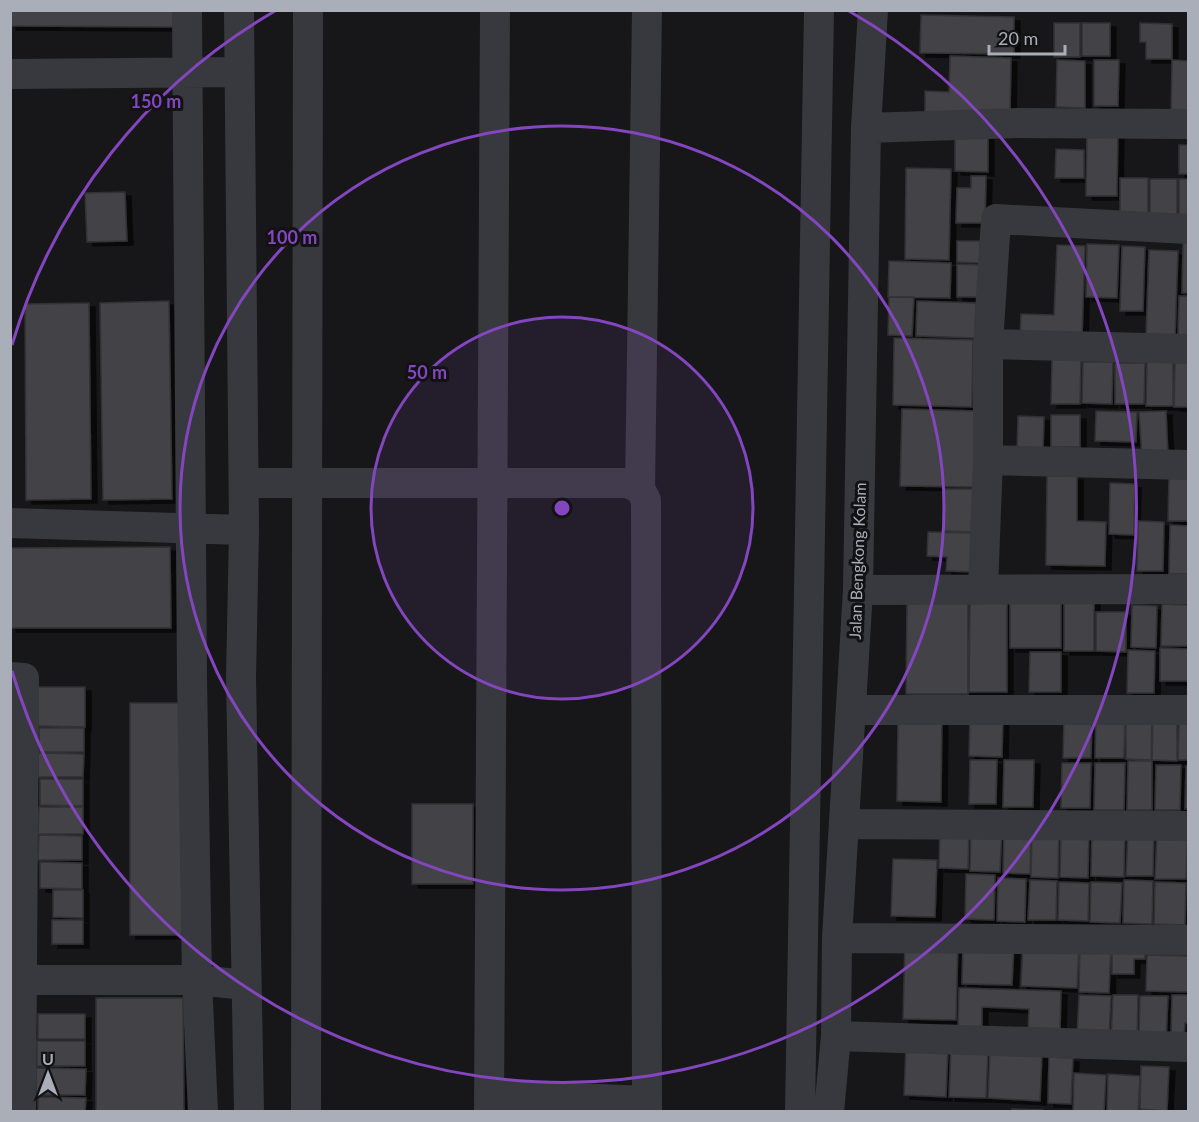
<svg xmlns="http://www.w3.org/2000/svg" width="1199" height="1122" font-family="Lato,sans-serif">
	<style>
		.building { fill: #424246; stroke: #323135; stroke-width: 1.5; filter: url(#shadow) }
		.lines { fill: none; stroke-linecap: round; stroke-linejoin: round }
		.minor { stroke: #38393e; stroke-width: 30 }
		.ring { fill: none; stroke: #8446be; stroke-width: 3 }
		.labels { text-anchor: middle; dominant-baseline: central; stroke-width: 6; stroke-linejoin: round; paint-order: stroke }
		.street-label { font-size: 16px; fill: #aaaeb9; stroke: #121214 }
		.centre { fill: #8446be; stroke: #121214; stroke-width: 3 }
		.ring-label { font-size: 18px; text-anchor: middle; font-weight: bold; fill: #8446be; stroke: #121214; stroke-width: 6; stroke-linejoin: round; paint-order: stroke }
	</style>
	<defs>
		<filter id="shadow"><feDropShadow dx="6" dy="4" stdDeviation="0" flood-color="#0009"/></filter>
	</defs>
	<rect width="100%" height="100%" fill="#171719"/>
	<path class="building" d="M10 10H173V27L10 26Z
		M921 15 1014 17V54L920 53Z
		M1054 23H1080V57H1054Z
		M1082 23H1110V56H1082Z
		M1140 23 1172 24V59H1146V42H1140Z
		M950 56 1011 58 1010 115 925 113V91L949 92Z
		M1057 60 1085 61V108L1056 107Z
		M1094 60H1119L1118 106H1094Z
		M1172 60 1188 61V114L1171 113Z
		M955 128 988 129V172L955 171Z
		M1087 128 1118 129 1117 196H1086Z
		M1179 145H1188V174H1179Z
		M1056 149 1084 150V178H1055Z
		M906 168 951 169 949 260 905 259Z
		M971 176H986L985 223H956L957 188H971Z
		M1120 178H1148V225H1120Z
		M1150 179H1177V224H1150Z
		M1179 179H1188V225H1179Z
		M125 192 127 241 87 242 85 193Z
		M957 241H980V263L957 262Z
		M1183 243H1188V293H1182Z
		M1087 244 1119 245 1117 298 1086 297Z
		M1057 245 1085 246 1082 338 1020 336 1021 314 1054 315Z
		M1122 246 1145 247 1143 311H1120Z
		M1149 250 1178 251 1175 338 1146 337Z
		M889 261 951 263 950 298 888 297Z
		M957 264 980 265V297H957Z
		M1179 296H1188V336H1178Z
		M889 297H914L912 336 888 335Z
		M169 301 172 499 103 500 100 303Z
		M917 301 976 303 975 338 916 336Z
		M89 303 91 499 26 500 25 304Z
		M894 338 973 340 972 407 893 405Z
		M1052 359 1081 360 1080 404H1051Z
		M1147 360H1173V406H1146Z
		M1175 360H1188V407H1174Z
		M1083 362H1113L1112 404 1082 403Z
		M1115 363H1145L1144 404H1115Z
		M902 409 978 411 976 487 900 486Z
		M1096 411 1137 412 1136 442 1095 441Z
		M1166 411 1168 456 1142 458 1139 412Z
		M1051 415H1080V447H1051Z
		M1018 416 1044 417 1043 451 1017 450Z
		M1169 475 1188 476V521H1168Z
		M1047 476H1077V521L1106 522 1105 566 1046 565Z
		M1110 483 1135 484 1134 535 1109 534Z
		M944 489H979L978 532 943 531Z
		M1138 521 1164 522 1163 571H1137Z
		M1170 525 1188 526V574H1169Z
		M928 532 974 533 973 572 946 571 947 557 927 556Z
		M170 547 171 628H10V548Z
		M970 600H1007V692H969Z
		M1010 600 1061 601V648H1010Z
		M1064 600H1094V651H1064Z
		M907 602H968V694H906Z
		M1162 604 1188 605V646H1161Z
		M1132 605 1157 606 1156 648 1131 647Z
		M1096 612H1126V652L1096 651Z
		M1160 648 1188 649V681H1160Z
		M1128 650 1155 651 1154 693H1127Z
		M1030 652H1061V692H1029Z
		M38 687H85V727L38 726Z
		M130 703H182V935H130Z
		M898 714H942L941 802 897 801Z
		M1096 714H1125L1124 758H1095Z
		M970 715H1003L1002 757 969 756Z
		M1064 717H1092L1091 758H1063Z
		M1126 719H1152L1151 760 1126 759Z
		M1153 719H1177V761L1152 760Z
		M1179 723H1188V760H1178Z
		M39 728H84V752H39Z
		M38 753 84 754 83 777H38Z
		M970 760H997L996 804H969Z
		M1004 760H1034L1033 807H1003Z
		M1128 761H1152V810H1127Z
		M1062 763H1091L1090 808H1061Z
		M1095 763H1125L1124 810H1094Z
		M1156 765H1181L1180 810H1155Z
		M1186 766H1188V809H1185Z
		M40 779H83V806L40 805Z
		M412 804H473V884H412Z
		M39 807H83V834H38Z
		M940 826 969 827 968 869 939 868Z
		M971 826 1002 827 1000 872 970 871Z
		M1004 827 1031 828 1030 874 1003 873Z
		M1032 828 1059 829 1058 878 1031 877Z
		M1061 829 1089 830 1088 878 1060 877Z
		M1092 829H1125L1124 877 1091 876Z
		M1128 830 1154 831 1153 876H1126Z
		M1157 831 1188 832 1186 879H1155Z
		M39 835 82 836V860H38Z
		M893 859 937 860 935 917 891 916Z
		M40 862 82 863V889L40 888Z
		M966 874 995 875 994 920 965 919Z
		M998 878 1026 879 1025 922 997 921Z
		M1030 880 1057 881 1056 920H1028Z
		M1124 880 1153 881 1152 924 1123 923Z
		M1059 882 1089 883 1088 921 1058 920Z
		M1091 882 1122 883 1120 923 1090 922Z
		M1155 882 1186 883 1185 925 1154 924Z
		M53 890H83V918L53 917Z
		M52 920H83V944H52Z
		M905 939 958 941 956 1020 903 1019Z
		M963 942 1014 944 1012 985 962 984Z
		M1023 942 1079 944 1077 988 1021 986Z
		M1080 944 1111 945 1109 993 1079 992Z
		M1112 946 1145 947V959H1134V974H1112Z
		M1147 955 1188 956V992L1146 991Z
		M959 988 1061 991 1060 1033 1028 1032 1029 1009 982 1007V1030L958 1029Z
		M1079 995 1111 996 1109 1038 1077 1037Z
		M1113 995H1138L1137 1041 1111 1040Z
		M1172 995H1188V1023H1185L1184 1037H1171Z
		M1140 996H1168L1166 1042 1139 1041Z
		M96 998H183L184 1112H96Z
		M38 1014H85V1039H38Z
		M37 1041H85V1066H37Z
		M906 1046 948 1047 946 1097 904 1095Z
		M951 1047 988 1048 986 1098 949 1097Z
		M990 1052 1042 1055 1040 1101 988 1098Z
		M1049 1057 1073 1058 1071 1104 1048 1103Z
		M1141 1066 1169 1067 1167 1111 1140 1109Z
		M36 1068 86 1069 85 1095H36Z
		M1074 1073 1106 1075 1104 1112H1073Z
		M1108 1074 1140 1076 1138 1112H1107Z
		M38 1097 86 1098 85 1112H38Z
		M1012 1109 1043 1110V1112H1012Z"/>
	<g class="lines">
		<path class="minor" d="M187 10 192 677 197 980 203 1112
			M239 10 244 530 241 678 249 1112
			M10 74 238 72
			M866 128 1018 123 1188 124
			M988 344 1188 349
			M988 460 1188 465
			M244 483H628L640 489 646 500 647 1112
			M640 489 647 10
			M10 523 244 530
			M983 588 988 460V344L996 219 1188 229
			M858 590 1188 589
			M10 677 24 678 21 1112
			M851 710H1188
			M844 824 1188 826
			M837 938 1188 940
			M10 980H197L246 985
			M836 1036 1188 1047
			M306 1112 308 10
			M489 1112 495 10
			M490 1112 504 1095 647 1101
			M800 1112 819 10
			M829 1112 836 1036 837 938 858 590 866 128 873 10"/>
	</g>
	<circle cx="562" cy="508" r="191" fill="#8446be" fill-opacity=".12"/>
	<g class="ring">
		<circle cx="562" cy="508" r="191"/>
		<circle cx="562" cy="508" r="382"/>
		<path d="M12 345A574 574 0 0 1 275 11M849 11A574 574 0 1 1 12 671"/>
	</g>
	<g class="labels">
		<g class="street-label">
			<text transform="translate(857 561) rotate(-88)">Jalan Bengkong Kolam</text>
		</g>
	</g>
	<circle cx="562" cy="508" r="9" class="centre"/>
	<g class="ring-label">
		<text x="156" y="108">150 m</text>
		<text x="292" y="244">100 m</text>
		<text x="427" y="379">50 m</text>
	</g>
	<rect width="1199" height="1122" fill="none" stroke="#aaaeb9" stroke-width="24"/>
	<g transform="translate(48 1074)" stroke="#121214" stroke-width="4.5" paint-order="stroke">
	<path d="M0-4.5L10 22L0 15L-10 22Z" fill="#aaaeb9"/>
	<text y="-9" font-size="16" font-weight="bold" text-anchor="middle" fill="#aaaeb9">U</text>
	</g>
	<path d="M989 45v9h76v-9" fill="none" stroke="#aaaeb9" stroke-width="3"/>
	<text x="998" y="45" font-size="18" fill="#aaaeb9" stroke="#121214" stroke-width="4.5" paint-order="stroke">20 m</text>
</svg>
